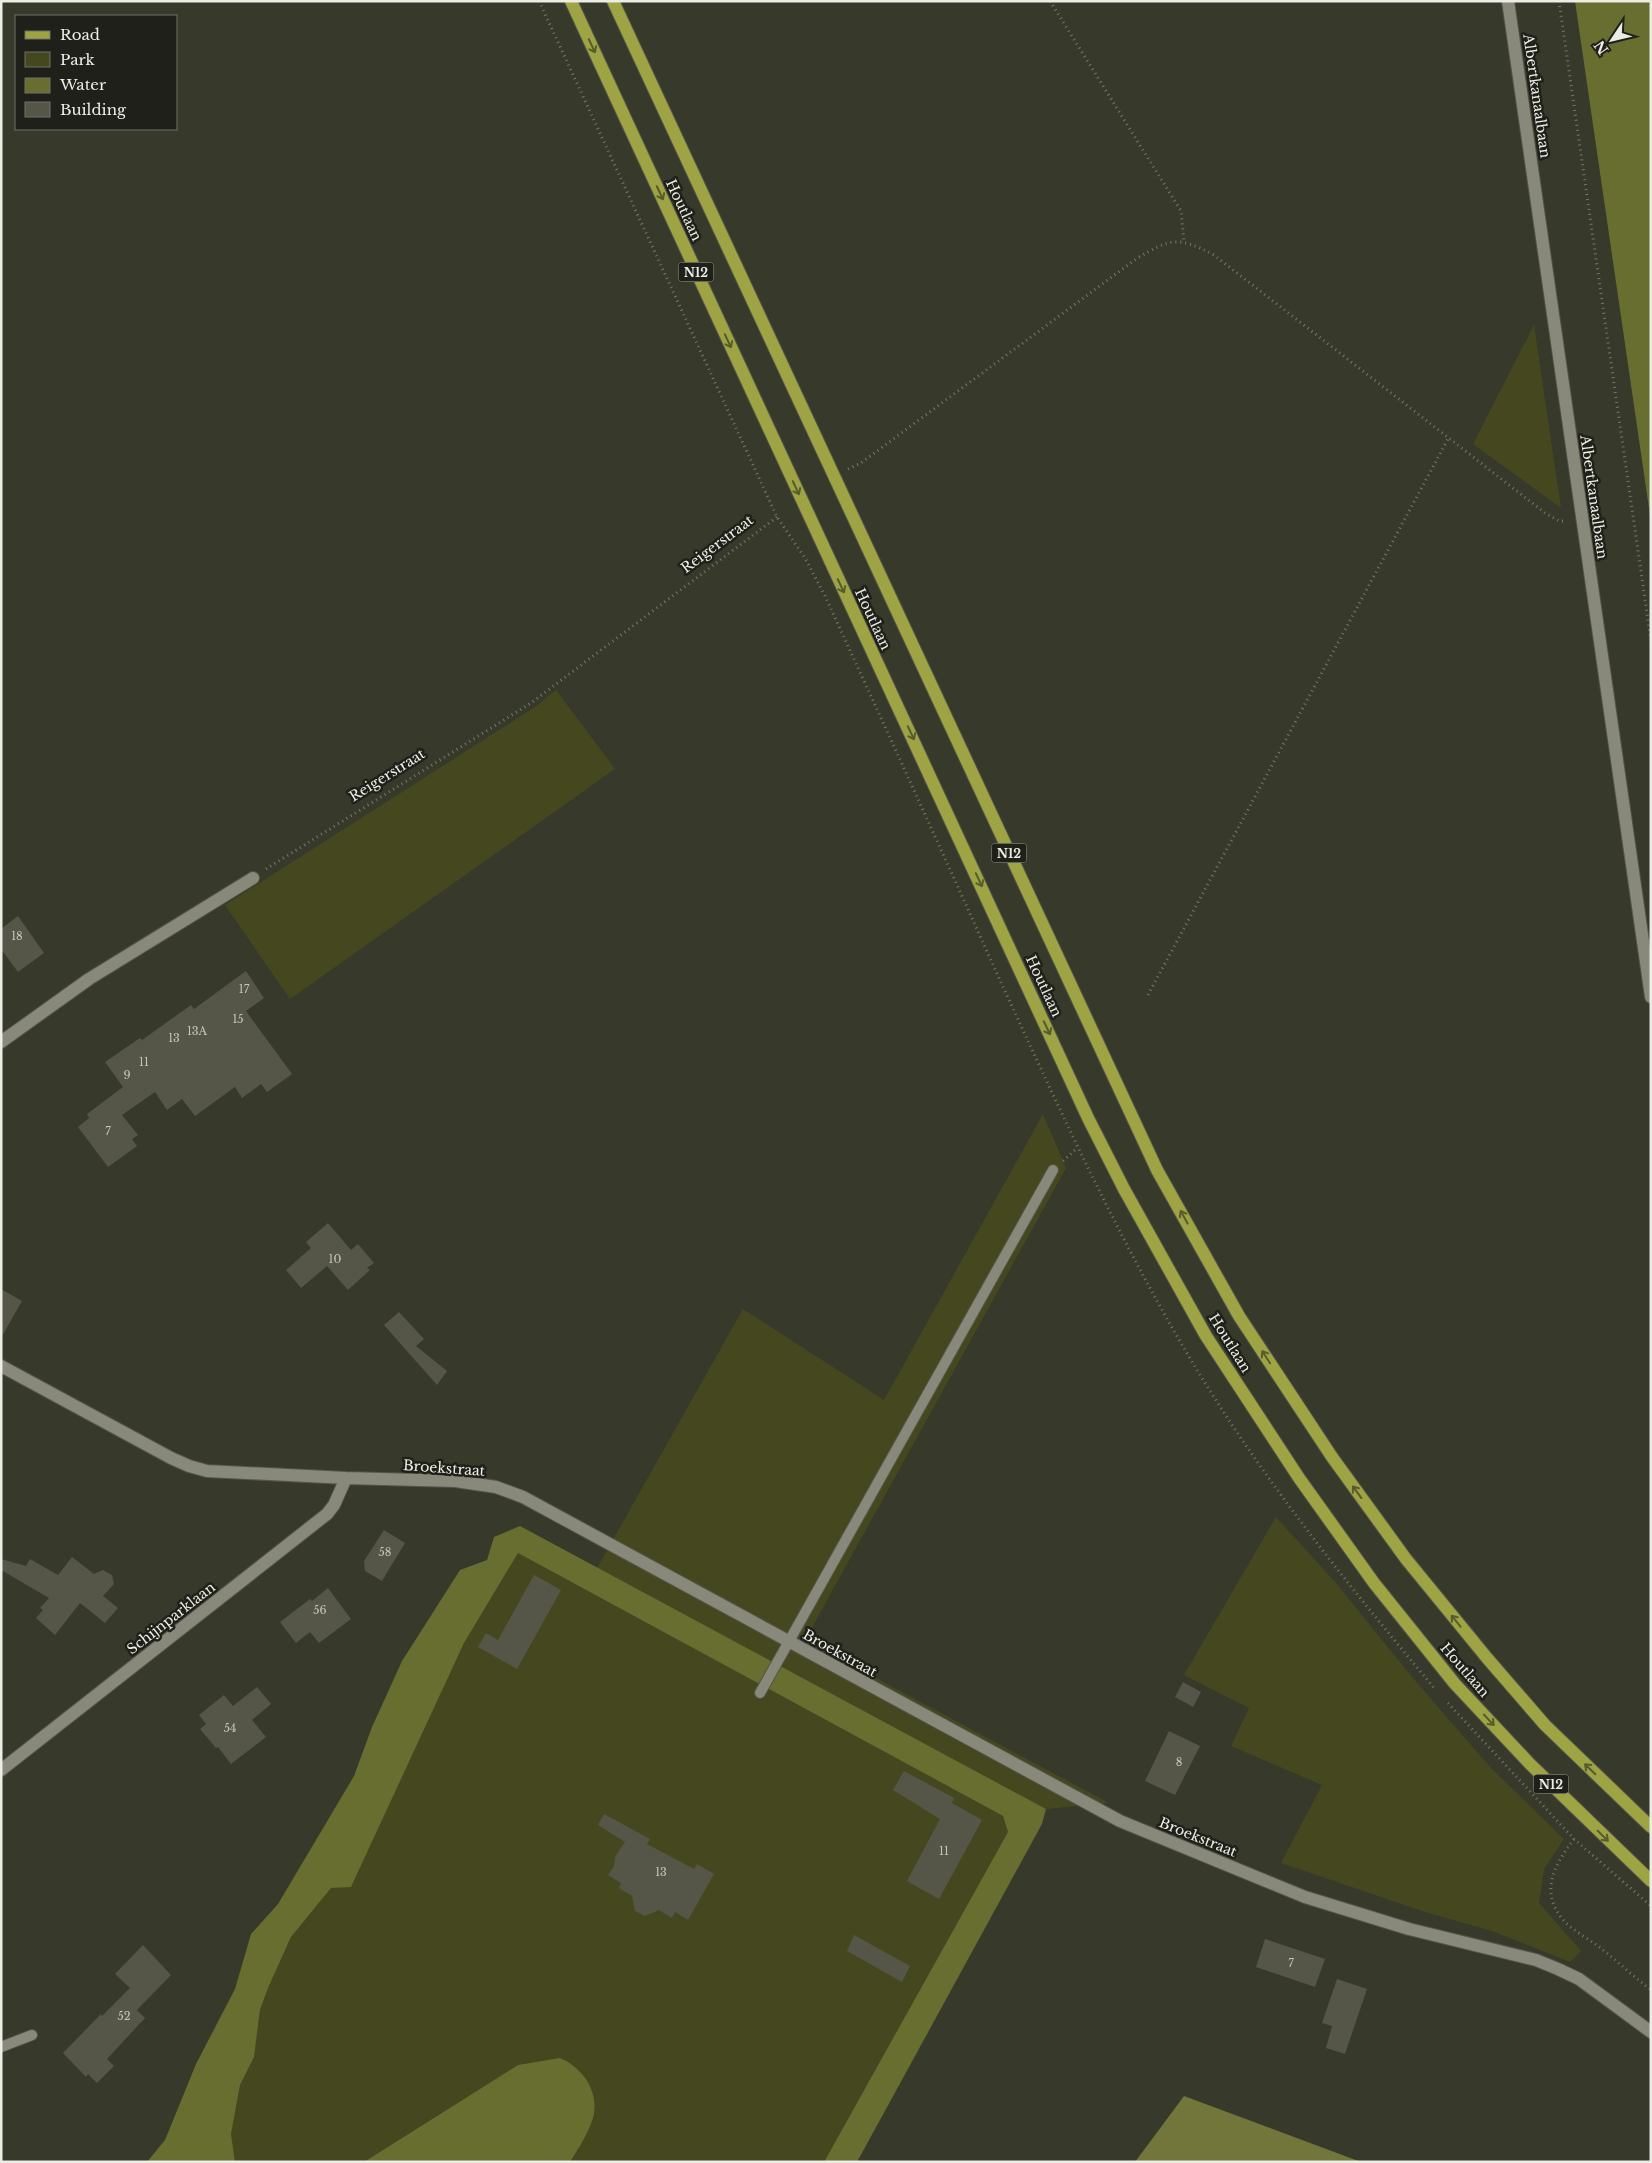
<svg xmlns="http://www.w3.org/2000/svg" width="1652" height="2163" font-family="'Libre Baskerville',serif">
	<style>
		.green { fill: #45481f }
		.forest { fill: #72763a }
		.water { fill: #686d30 }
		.building { fill: #555648 }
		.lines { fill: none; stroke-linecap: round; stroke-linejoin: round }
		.lane-casing { stroke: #545549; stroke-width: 12 }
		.street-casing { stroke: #545549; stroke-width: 14 }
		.secondary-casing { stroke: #545549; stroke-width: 14 }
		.primary-casing { stroke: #545549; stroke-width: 14 }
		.path { stroke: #76786c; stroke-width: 3; stroke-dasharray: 1 4; stroke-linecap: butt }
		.lane { stroke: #88897a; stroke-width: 10 }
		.street { stroke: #88897a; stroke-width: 12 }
		.secondary { stroke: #88897a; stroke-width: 12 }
		.primary { stroke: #9ea344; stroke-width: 12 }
		.oneway { stroke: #585b2c }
		.labels { text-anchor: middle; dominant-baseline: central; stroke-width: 5; stroke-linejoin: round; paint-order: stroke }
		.number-label { font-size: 11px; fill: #c6c7bd }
		.shield { fill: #1f2019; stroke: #aeb0a7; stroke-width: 1 }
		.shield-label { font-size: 12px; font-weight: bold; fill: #ecede4 }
		.street-label { font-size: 14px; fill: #ecede4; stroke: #1f2019 }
	</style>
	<rect width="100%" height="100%" fill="#37392b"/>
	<path class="green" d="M1534 325 1561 508 1473 444Z
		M556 690 615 769 290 999 225 905 535 707Z
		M1043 1114 1066 1168 805 1640 1109 1803 1046 1809 597 1568 743 1309 884 1400Z
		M1276 1517 1336 1583 1412 1677 1491 1768 1564 1839 1544 1869 1539 1903 1581 1951 1570 1962 1495 1932 1425 1912 1281 1863 1322 1785 1231 1746 1249 1708 1184 1675Z
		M518 1553 1003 1816 1008 1832 824 2162H570L579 2149 518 2065 364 2162H235L231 2134 240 2085 254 2057 260 2010 268 1988 291 1937 331 1888 351 1886 464 1643Z"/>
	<path class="forest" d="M1184 2096 1361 2162H1135Z"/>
	<path class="water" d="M1575 1H1651V522L1578 22Z
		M520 1526 1046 1809 1042 1824 857 2162H824L1008 1832 1003 1816 518 1553 464 1643 351 1887 331 1888 291 1937 268 1988 260 2010 254 2057 240 2085 231 2134 235 2162H147L165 2140 196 2064 235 1989 251 1934 278 1904 354 1776 372 1727 402 1661 460 1570 487 1560 494 1537Z
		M560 2058C581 2067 598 2089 594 2113 592 2127 578 2150 570 2162H364L518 2065Z"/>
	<path class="building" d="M18 916 44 953 18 972 1 949V929Z
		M246 971 264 998 246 1011 292 1074 267 1092 261 1084 242 1098 235 1087 195 1116 182 1099 167 1110 155 1092 122 1115 138 1135 132 1139 137 1146 108 1167 78 1127 89 1118 87 1114 123 1087 105 1062 140 1038 142 1040 191 1005 194 1009Z
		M328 1223 351 1250 358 1244 374 1263 367 1268 370 1270 348 1290 327 1266 301 1288 286 1270 311 1248 306 1242Z
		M1 1289 22 1301 1 1338Z
		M399 1312 424 1339 416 1346 447 1371 437 1385 384 1325Z
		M384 1530 405 1543 382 1581 365 1571 364 1561Z
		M72 1557 94 1574 103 1570 112 1575 114 1584 103 1596 118 1608 105 1623 80 1603 55 1635 36 1618 43 1610 40 1608 49 1598 1 1570V1559L26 1566 30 1559 58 1575Z
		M534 1575 561 1590 517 1669 478 1647 486 1633 498 1640Z
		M328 1588 351 1619 319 1643 310 1632 296 1643 280 1622 310 1599 312 1601Z
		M1183 1682 1201 1692 1193 1707 1175 1697Z
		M257 1687 271 1704 252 1720 266 1737 231 1764 218 1747 216 1748 200 1729 206 1724 199 1715 224 1695 233 1706Z
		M1169 1731 1200 1746 1175 1795 1145 1781Z
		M904 1771 954 1798 952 1803 982 1820 939 1899 907 1881 940 1819 893 1790Z
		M604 1814 650 1839 647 1844 694 1869 697 1864 714 1874 688 1920 675 1912 672 1918 659 1910 645 1916 635 1911 632 1896 619 1888 621 1883 608 1875 614 1866 615 1857 625 1842 598 1825Z
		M854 1935 910 1966 902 1982 847 1951Z
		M1265 1939 1325 1959 1315 1987 1256 1967Z
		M143 1945 171 1975 137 2010 145 2018 107 2059 114 2066 97 2083 88 2074 86 2077 63 2053 101 2014 102 2016 130 1988 115 1974Z
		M1337 1979 1367 1989 1345 2054 1326 2048 1332 2026 1322 2023Z"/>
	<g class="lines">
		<defs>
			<path id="lane" d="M760 1693 1053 1170
				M1 2047 32 2035"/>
			<path id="street" d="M1 1042 89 979 253 878
				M1 1366 171 1458 189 1466 207 1471 346 1478 455 1481 496 1487 523 1497 1120 1821 1305 1897 1409 1929 1536 1960 1558 1969 1579 1979 1651 2032
				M1 1770 327 1514 334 1505 346 1478"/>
			<path id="secondary" d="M1508 1 1651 997"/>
			<path id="primary" d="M571 1 1088 1118 1124 1189 1206 1336 1299 1478 1374 1583 1455 1684 1530 1764 1651 1881
				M613 1 1157 1170 1239 1316 1332 1457 1406 1559 1487 1658 1545 1725 1651 1827"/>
		</defs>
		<use href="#lane" class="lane-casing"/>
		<use href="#street" class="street-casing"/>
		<use href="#secondary" class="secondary-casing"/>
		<use href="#primary" class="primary-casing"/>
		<path class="path" d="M539 1 777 517 805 558 825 596C883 722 941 849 998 976 1058 1106 1117 1236 1191 1360 1261 1477 1348 1585 1435 1689
			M1050 1 1181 211 1184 241
			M1559 1 1651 641
			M848 469 861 463 1136 259C1171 238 1178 236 1214 255L1545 513 1559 521H1567
			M266 869 531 703 777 517
			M1148 995 1449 437
			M1063 1161 1077 1148
			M1448 1703 1574 1839 1651 1906
			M1574 1839C1553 1867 1538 1894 1567 1924 1576 1932 1588 1939 1598 1946 1616 1960 1633 1976 1651 1990"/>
		<use href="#lane" class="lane"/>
		<use href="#street" class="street"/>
		<use href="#secondary" class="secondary"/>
		<use href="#primary" class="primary"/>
	</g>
	<defs><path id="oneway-shaft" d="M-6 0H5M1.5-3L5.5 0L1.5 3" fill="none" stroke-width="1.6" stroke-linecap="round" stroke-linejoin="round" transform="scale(1.25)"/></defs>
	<g class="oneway">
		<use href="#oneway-shaft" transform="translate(592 46) rotate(65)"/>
		<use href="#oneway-shaft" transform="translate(660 193) rotate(65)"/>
		<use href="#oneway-shaft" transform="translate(728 341) rotate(65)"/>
		<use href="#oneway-shaft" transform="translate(796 488) rotate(65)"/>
		<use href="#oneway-shaft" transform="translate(841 586) rotate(65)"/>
		<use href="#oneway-shaft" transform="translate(911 733) rotate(65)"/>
		<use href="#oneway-shaft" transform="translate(979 880) rotate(65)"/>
		<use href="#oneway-shaft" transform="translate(1047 1028) rotate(65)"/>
		<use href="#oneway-shaft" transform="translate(1184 1217) rotate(-119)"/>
		<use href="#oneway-shaft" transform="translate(1266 1357) rotate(-123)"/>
		<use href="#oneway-shaft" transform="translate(1357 1492) rotate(-126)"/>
		<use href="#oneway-shaft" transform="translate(1456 1621) rotate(-129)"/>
		<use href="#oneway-shaft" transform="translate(1489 1720) rotate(47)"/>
		<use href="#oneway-shaft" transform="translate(1590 1769) rotate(-136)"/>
		<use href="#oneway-shaft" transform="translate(1603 1836) rotate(45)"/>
	</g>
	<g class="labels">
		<g class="number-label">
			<text x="17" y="936">18</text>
			<text x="244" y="989">17</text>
			<text x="238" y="1019">15</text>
			<text x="197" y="1031">13A</text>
			<text x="174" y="1038">13</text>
			<text x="144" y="1062">11</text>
			<text x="127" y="1075">9</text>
			<text x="108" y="1131">7</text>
			<text x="335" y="1259">10</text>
			<text x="385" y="1552">58</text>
			<text x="320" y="1610">56</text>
			<text x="230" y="1728">54</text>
			<text x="1179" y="1762">8</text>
			<text x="944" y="1851">11</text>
			<text x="661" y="1872">13</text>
			<text x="1291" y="1963">7</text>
			<text x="124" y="2016">52</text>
		</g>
		<g class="shield">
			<rect x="678.5" y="262.5" width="35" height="19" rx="4"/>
			<rect x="991.5" y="843.5" width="35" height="19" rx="4"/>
			<rect x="1533.5" y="1774.5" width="35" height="19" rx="4"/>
		</g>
		<g class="shield-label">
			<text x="696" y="272">N12</text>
			<text x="1009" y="853">N12</text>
			<text x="1551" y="1784">N12</text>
		</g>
		<g class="street-label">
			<text transform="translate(1537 96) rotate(82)">Albertkanaalbaan</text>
			<text transform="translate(684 210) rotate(65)">Houtlaan</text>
			<text transform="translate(1594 497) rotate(82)">Albertkanaalbaan</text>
			<text transform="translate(717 544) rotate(-37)">Reigerstraat</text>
			<text transform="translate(873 619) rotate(65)">Houtlaan</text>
			<text transform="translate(387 775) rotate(-32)">Reigerstraat</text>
			<text transform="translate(1044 986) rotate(65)">Houtlaan</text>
			<text transform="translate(1230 1343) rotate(58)">Houtlaan</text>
			<text transform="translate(444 1468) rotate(4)">Broekstraat</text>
			<text transform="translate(171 1618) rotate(-38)">Schijnparklaan</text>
			<text transform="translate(840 1653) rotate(29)">Broekstraat</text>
			<text transform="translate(1465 1670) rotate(49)">Houtlaan</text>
			<text transform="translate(1198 1837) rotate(22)">Broekstraat</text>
		</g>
	</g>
	<rect width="1652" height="2163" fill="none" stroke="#ecede4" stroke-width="5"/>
	<rect x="15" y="15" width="162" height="115" fill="#1f2019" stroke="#71726a"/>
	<rect x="25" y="31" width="25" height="8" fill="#9ea344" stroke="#71726a"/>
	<text x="60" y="40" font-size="15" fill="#ecede4">Road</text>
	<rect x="25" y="52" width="25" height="15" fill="#45481f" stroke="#71726a"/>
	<text x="60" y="65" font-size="15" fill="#ecede4">Park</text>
	<rect x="25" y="78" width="25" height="15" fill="#686d30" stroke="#71726a"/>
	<text x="60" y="90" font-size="15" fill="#ecede4">Water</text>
	<rect x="25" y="102" width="25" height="15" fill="#555648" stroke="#71726a"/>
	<text x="60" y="115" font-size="15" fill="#ecede4">Building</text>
	<g transform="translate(1612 40) rotate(235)" stroke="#1f2019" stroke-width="4" paint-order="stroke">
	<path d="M0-4L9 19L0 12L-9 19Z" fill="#ecede4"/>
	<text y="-8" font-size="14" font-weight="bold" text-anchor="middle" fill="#ecede4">N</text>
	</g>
</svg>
